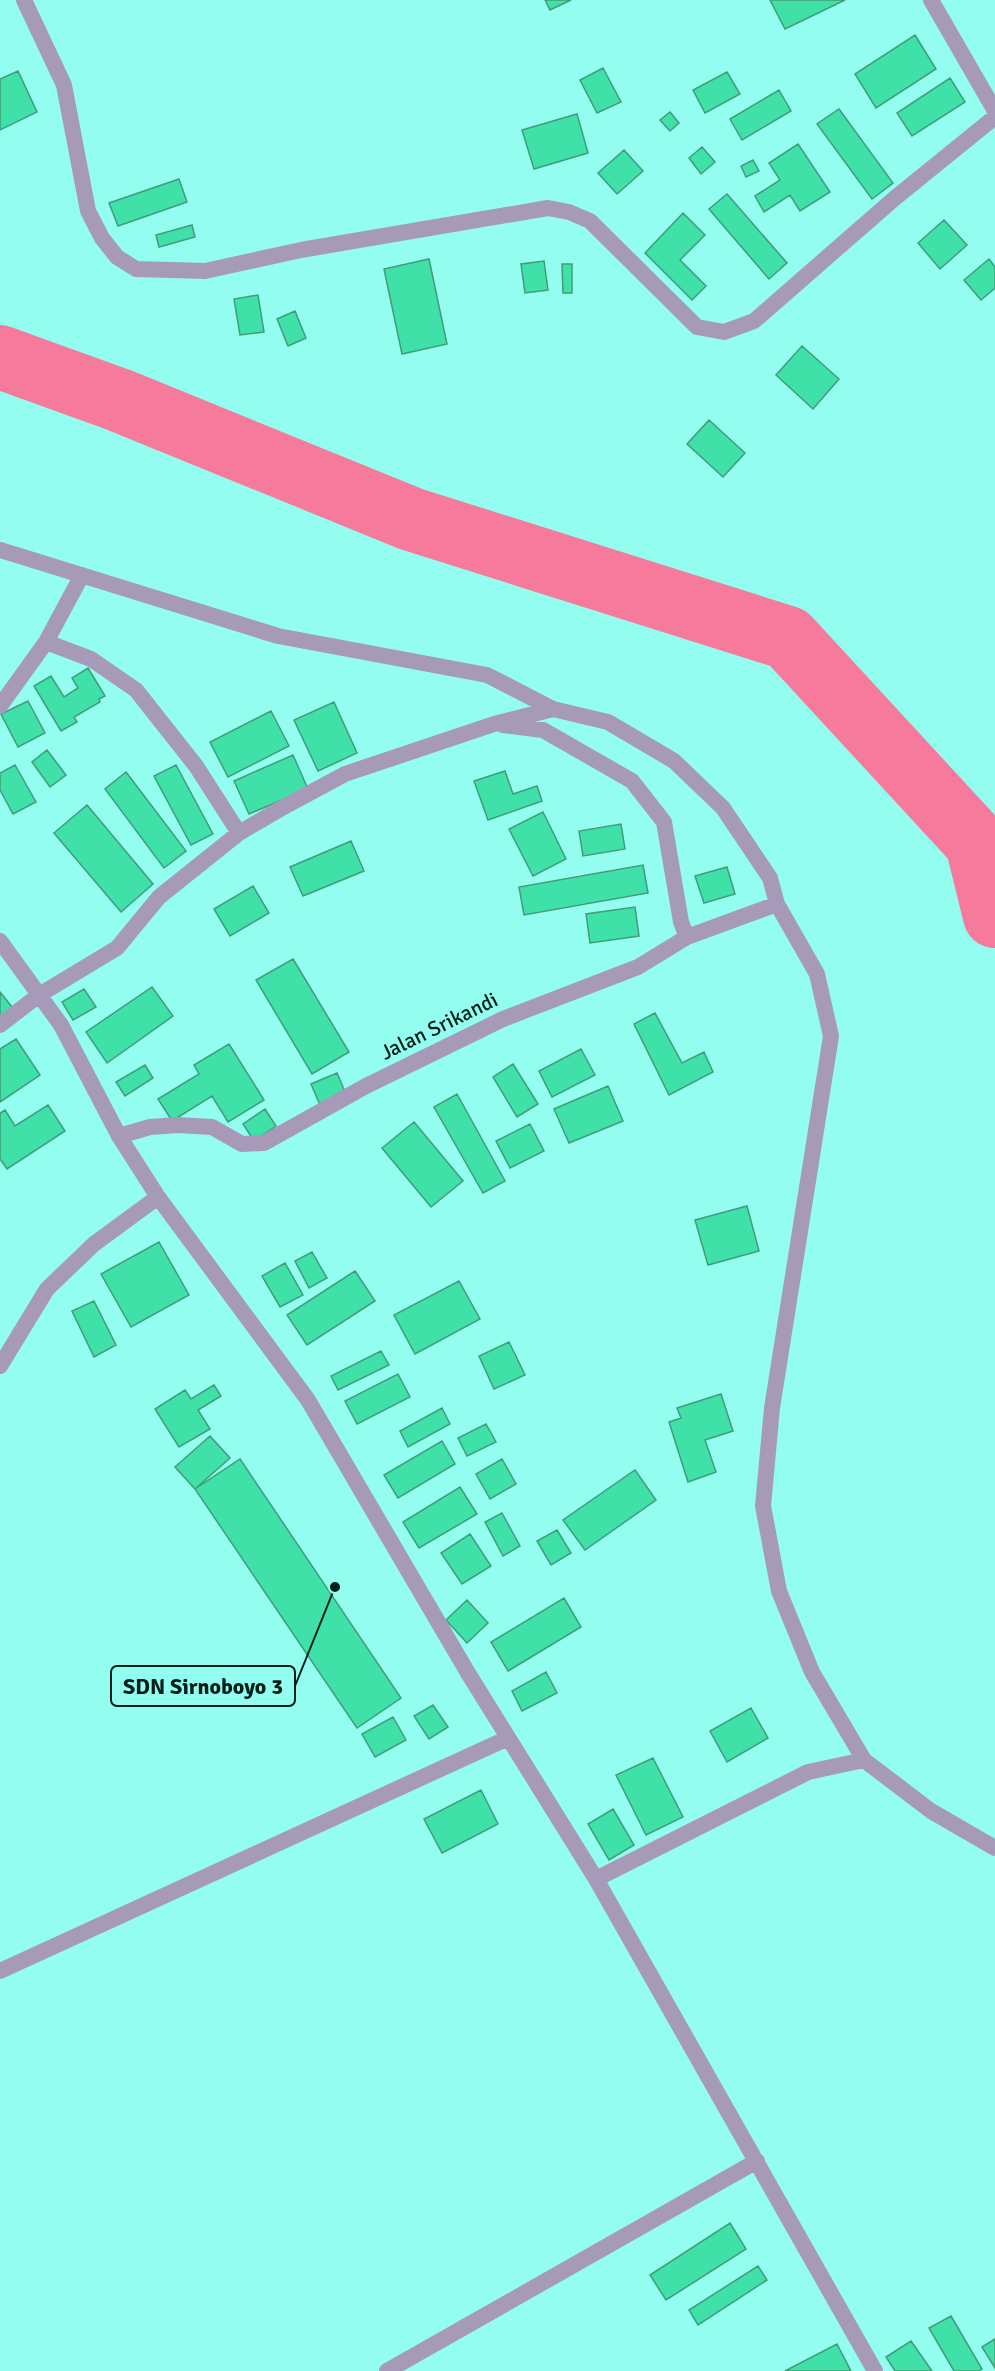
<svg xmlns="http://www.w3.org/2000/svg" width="995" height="2371" font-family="Signika,sans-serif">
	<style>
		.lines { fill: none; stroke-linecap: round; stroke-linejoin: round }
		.river { stroke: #f67a9b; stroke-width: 64 }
		.building { fill: #3fe1a9; stroke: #419c79; stroke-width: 1.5 }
		.minor { stroke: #a79ab8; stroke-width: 16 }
		.labels { text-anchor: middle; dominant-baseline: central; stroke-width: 4.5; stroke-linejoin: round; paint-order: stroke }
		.street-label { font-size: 21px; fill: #001f1b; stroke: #93fef0 }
		.leader { fill: none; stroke: #001f1b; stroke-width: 2 }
		.callout-dot { fill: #001f1b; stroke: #93fef0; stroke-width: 2 }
		.callout { fill: #93fef0; stroke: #001f1b; stroke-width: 2 }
		.callout-label { font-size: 22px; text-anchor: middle; font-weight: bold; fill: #001f1b }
	</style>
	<rect width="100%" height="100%" fill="#93fef0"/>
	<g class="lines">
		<path class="river" d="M0 357 119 400 411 519 788 638 977 843 995 916"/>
	</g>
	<path class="building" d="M545 0H571L550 10Z
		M770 0H845L785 29Z
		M915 35 936 69 876 108 855 74Z
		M603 68 621 102 597 113 580 80Z
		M18 71 37 112 0 130V79Z
		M727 72 740 94 705 113 693 90Z
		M950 78 965 102 912 136 897 113Z
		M779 90 791 111 742 140 730 119Z
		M839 109 893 183 872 199 817 124Z
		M670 112 679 123 670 131 660 120Z
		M577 114 588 153 534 169 522 130Z
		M798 144 830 192 800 211 790 195 764 212 755 196 780 180 769 163Z
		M702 147 715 162 701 174 689 158Z
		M624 150 643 171 617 194 598 173Z
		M753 160 759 171 746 177 741 166Z
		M179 179 187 202 118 226 109 203Z
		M727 194 787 263 769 279 709 209Z
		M683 213 705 235 680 260 706 286 692 300 645 253Z
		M944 220 967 245 940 269 918 243Z
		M192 225 195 237 159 247 156 235Z
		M429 259 447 344 402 354 384 269Z
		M989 259 995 267V288L981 300 964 280Z
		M544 261 548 290 525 293 521 264Z
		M562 264H572V293H563Z
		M258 295 264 332 240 335 234 299Z
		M295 311 306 338 288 346 277 319Z
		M802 346 839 379 813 409 776 375Z
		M709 420 745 453 723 477 687 444Z
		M88 668 105 696 99 699 100 702 74 717 77 722 61 731 34 686 51 676 64 697 78 688 72 678Z
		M28 701 45 733 18 747 1 714Z
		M334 702 357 753 318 771 294 720Z
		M271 711 289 746 228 777 210 742Z
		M47 750 66 775 50 787 32 762Z
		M293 755 308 789 249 814 234 781Z
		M15 765 36 802 13 814 0 790V773Z
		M176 765 213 834 191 845 154 776Z
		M505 771 513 794 537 786 542 801 488 820 474 781Z
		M126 772 186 851 164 868 105 789Z
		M87 805 153 884 121 912 54 833Z
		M543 812 566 859 533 876 509 829Z
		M621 824 625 849 583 856 579 831Z
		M351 841 364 871 303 896 290 867Z
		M643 865 648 893 524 915 519 887Z
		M727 867 735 894 704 903 695 876Z
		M253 886 269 913 230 936 214 909Z
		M635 907 639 936 590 943 586 914Z
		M293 959 349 1052 312 1074 256 980Z
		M152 987 173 1016 107 1063 86 1032Z
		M84 989 96 1007 73 1020 62 1002Z
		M0 992 12 1007 0 1017Z
		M655 1013 682 1063 704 1052 713 1072 669 1095 634 1024Z
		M16 1039 40 1075 0 1102V1049Z
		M229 1044 264 1100 228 1122 212 1096 172 1121 158 1099 199 1074 194 1065Z
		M581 1049 595 1075 552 1097 539 1071Z
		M513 1064 538 1104 517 1117 493 1077Z
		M145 1065 153 1078 125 1096 116 1082Z
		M337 1073 346 1094 320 1105 311 1084Z
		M608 1086 623 1121 569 1143 554 1109Z
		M457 1094 505 1181 483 1193 434 1107Z
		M48 1105 65 1131 7 1169 0 1159V1113L5 1110 15 1126Z
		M265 1109 276 1126 254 1141 243 1124Z
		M414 1122 463 1181 431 1207 382 1148Z
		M530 1124 544 1151 510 1168 496 1141Z
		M747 1206 759 1251 708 1265 695 1220Z
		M159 1242 189 1295 131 1327 101 1274Z
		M312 1252 327 1278 309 1288 295 1261Z
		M285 1263 303 1295 280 1307 262 1276Z
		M355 1271 375 1301 307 1345 287 1315Z
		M459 1281 480 1319 415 1354 394 1315Z
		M94 1301 116 1345 94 1357 72 1311Z
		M509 1342 525 1375 494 1389 479 1356Z
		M381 1351 389 1365 338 1390 331 1376Z
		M398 1374 410 1397 357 1424 345 1401Z
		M214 1385 221 1396 198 1410 210 1429 179 1447 155 1409 185 1390 191 1399Z
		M721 1394 733 1431 705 1440 716 1472 688 1482 669 1422 681 1418 677 1408Z
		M442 1408 450 1424 408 1447 400 1431Z
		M486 1424 496 1442 467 1456 458 1438Z
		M210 1436 230 1458 195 1489 175 1467Z
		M442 1441 455 1464 398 1498 384 1475Z
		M240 1459 401 1698 357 1728 195 1489Z
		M502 1459 516 1484 490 1499 476 1474Z
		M635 1470 656 1500 585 1550 563 1520Z
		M460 1487 477 1514 419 1548 403 1522Z
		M502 1513 520 1546 503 1556 485 1522Z
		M557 1530 571 1553 551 1565 537 1541Z
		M470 1534 491 1566 462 1584 441 1553Z
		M564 1598 581 1627 508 1671 491 1642Z
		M467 1600 488 1623 467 1643 446 1620Z
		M546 1672 557 1693 522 1711 512 1691Z
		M433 1705 448 1727 429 1739 414 1716Z
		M751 1708 768 1738 727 1762 710 1731Z
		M393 1717 406 1740 375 1757 362 1734Z
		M653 1758 683 1817 646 1835 616 1775Z
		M481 1790 498 1824 442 1853 424 1819Z
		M613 1809 634 1845 609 1860 588 1824Z
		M730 2223 746 2249 666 2300 650 2275Z
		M758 2266 767 2280 698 2325 689 2310Z
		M951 2316 982 2369 979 2371H954L929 2328Z
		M995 2339V2368L982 2347Z
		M911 2341 932 2371H895L886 2357Z
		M837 2344 851 2371H785Z"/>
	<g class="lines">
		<path class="minor" d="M24 0 64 85 88 211 102 238 117 257 136 269 205 271 301 250 548 208 569 212 590 221 697 327 724 332 754 321 895 198 995 117
			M931 0 995 111
			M0 550 278 636 487 675 553 709 608 722 674 761 723 808 770 878 777 904 817 974 831 1036 772 1408 763 1506 779 1591 812 1672 864 1760
			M46 642 91 659 136 690 196 766 239 833
			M0 706 46 642 82 575
			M503 725 543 730 632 781 664 822 681 922 687 937
			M0 941 61 1025 119 1136 158 1197 308 1400 468 1673 596 1879 875 2371
			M0 1025 39 995 117 948 159 897 239 833 280 809 345 774 494 724 553 709
			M119 1136 150 1127 178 1125 212 1127 242 1144 264 1143 366 1086 503 1019 638 967 687 937 777 904
			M0 1366 47 1289 94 1244 158 1197
			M596 1879 808 1772 864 1760 931 1811 995 1848
			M0 1971 508 1738
			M387 2371 757 2161"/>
	</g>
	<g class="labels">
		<g class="street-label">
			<text transform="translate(439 1026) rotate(-26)">Jalan Srikandi</text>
		</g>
	</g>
	<path class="leader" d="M335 1587L295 1686"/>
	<circle class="callout-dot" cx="335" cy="1587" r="6"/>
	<rect class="callout" x="111" y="1666" width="184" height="40" rx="6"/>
	<g class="callout-label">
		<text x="203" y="1694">SDN Sirnoboyo 3</text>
	</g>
</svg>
